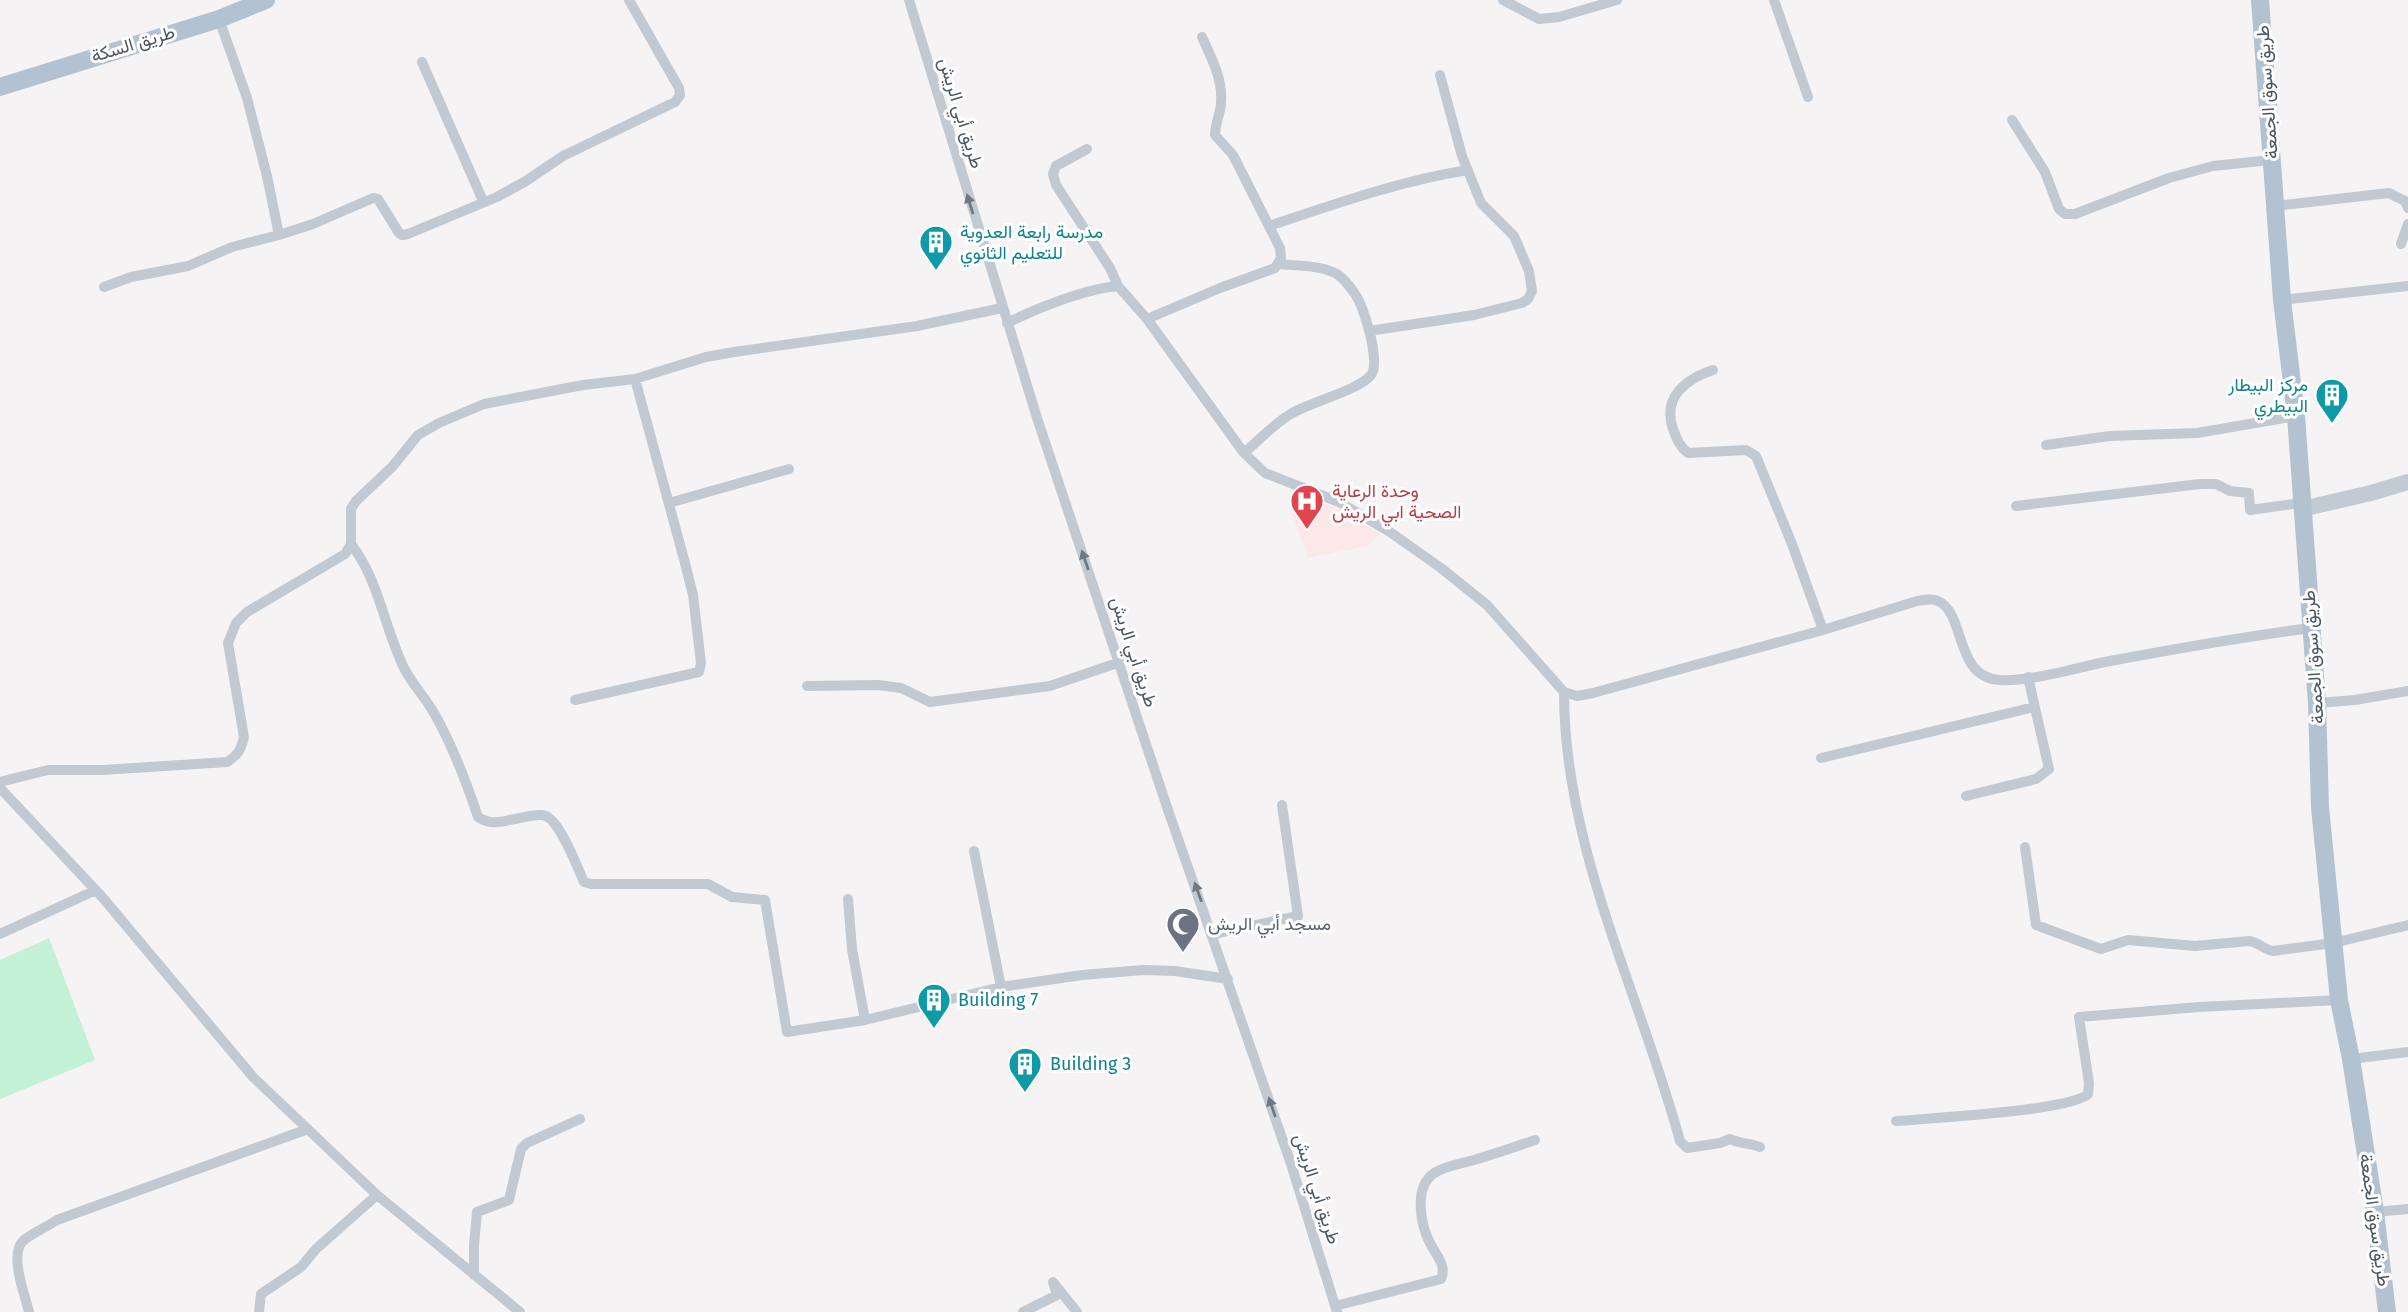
<svg xmlns="http://www.w3.org/2000/svg" width="2408" height="1312" font-family="'Fira Sans',Vazirmatn,sans-serif">
	<style>
		.medical { fill: #fce8e6 }
		.green { fill: #c3f1d5 }
		.lines { fill: none; stroke-linecap: round; stroke-linejoin: round }
		.minor { stroke: #c1cad2; stroke-width: 10 }
		.secondary { stroke: #c1cbd6; stroke-width: 16 }
		.primary { stroke: #b3c2d1; stroke-width: 18 }
		.oneway { fill: #6e7983 }
		.labels { text-anchor: middle; dominant-baseline: central; stroke-width: 6; stroke-linejoin: round; paint-order: stroke }
		.street-label { font-size: 18px; fill: #4a5661; stroke: #fff }
		.culture-label { font-size: 18px; fill: #0d838f; stroke: #fff; text-anchor: start }
		.health-label { font-size: 18px; fill: #be3a42; stroke: #fff; text-anchor: start }
		.worship-label { font-size: 18px; fill: #5b616d; stroke: #fff; text-anchor: start }
	</style>
	<rect width="100%" height="100%" fill="#f5f3f3"/>
	<path class="medical" d="M1315 499 1338 509 1380 534 1367 546 1308 558 1291 511Z"/>
	<path class="green" d="M49 938 95 1060 0 1099V960Z"/>
	<g class="lines">
		<path class="minor" d="M909 0 1038 421 1168 810 1291 1164 1337 1312
			M1503 0 1539 19 1559 17 1617 0
			M1774 0 1808 97
			M422 62 483 201
			M2012 120 2045 172 2059 209 2065 214H2075L2169 178 2213 166 2271 160
			M1087 149 1056 166 1053 174 1056 185 1110 268 1118 286 1147 319 1244 453 1265 473 1339 502 1390 532 1441 568 1487 605 1564 692 1577 696 1593 693 1823 630 1917 601C1924 600 1932 598 1938 601 1966 613 1954 678 2000 680 2028 682 2076 668 2105 662 2174 649 2242 637 2311 628
			M2275 206 2389 193 2405 201 2408 208
			M1269 226C1335 204 1399 181 1468 170
			M279 235 313 224 373 198 378 199 399 233 402 235 408 234 497 197 526 181 563 156 675 102 680 95 679 88 629 0
			M2401 244 2408 224
			M104 287 131 277 188 266 232 247 279 235 267 176 247 98 219 19
			M2282 300 2408 286
			M1147 319 1220 288 1275 268 1281 258 1280 248 1233 155 1215 135C1215 123 1221 113 1221 102 1223 79 1211 57 1202 37
			M1007 323C1037 308 1085 289 1118 286
			M1369 331 1474 315 1522 303 1528 299 1532 291 1529 271 1514 236 1481 203 1462 156 1440 75
			M1713 370C1686 379 1662 397 1673 429 1677 439 1679 446 1688 453L1746 450 1756 456 1792 544 1823 630
			M2046 445 2110 436 2197 433 2296 416
			M1244 453C1259 440 1273 425 1289 415 1309 402 1358 391 1371 375 1381 363 1364 306 1355 294 1351 288 1343 278 1337 274 1321 265 1297 266 1279 264
			M669 503 789 469
			M2016 506 2200 484H2216L2230 491 2249 493 2250 510 2301 503
			M351 544C379 580 384 627 404 668 412 684 425 697 434 713 453 746 466 781 478 817 489 824 497 823 509 820 519 819 532 814 542 815 559 816 577 867 584 882L591 884H708L732 897 765 900 787 1032 865 1020 1001 987 1082 975 1143 970 1175 971 1228 979
			M807 686 878 685 901 688 930 702 1050 686 1120 662
			M1564 692C1564 849 1640 993 1680 1141L1687 1148 1720 1143 1730 1139C1741 1144 1749 1143 1760 1147
			M575 700 699 672 701 663 693 595 685 563 635 379
			M2317 703 2355 700 2408 691
			M1821 758 2034 707
			M0 782 48 770H103L227 762C238 755 241 750 244 737L228 643 236 623 247 612 345 554 351 544V509L356 501 392 467 418 435 439 423 484 404 583 385 635 379 706 357 734 352 917 326 1002 308
			M0 788 103 898 253 1077 377 1195 520 1312
			M1966 796 2036 779 2049 769 2028 677
			M2025 847 2036 925 2101 949 2128 940 2195 946 2249 941C2258 942 2265 950 2273 951L2333 943 2408 925
			M974 851 1001 987
			M848 899 852 949 865 1020
			M0 934 96 890
			M1213 934 1298 916 1282 805
			M2351 1059 2408 1052
			M1896 1121C1929 1118 2070 1111 2088 1094L2089 1083 2079 1017 2199 1007 2339 1000
			M2375 1212 2408 1209
			M474 1275V1245L477 1212 509 1200 521 1149 527 1143 580 1119
			M1335 1306 1441 1279C1447 1267 1437 1256 1431 1245 1421 1227 1413 1189 1433 1174 1443 1166 1461 1164 1474 1160 1494 1154 1515 1147 1535 1140
			M29 1312C25 1295 9 1255 23 1241 32 1233 47 1227 57 1220L308 1129
			M259 1312 261 1294 301 1267 316 1249 377 1195
			M1023 1312 1057 1295 1053 1282 1077 1312"/>
		<path class="secondary" d="M2302 509 2371 493 2408 482"/>
		<path class="primary" d="M2260 0 2282 300 2296 416 2317 703 2320 807 2339 1000 2351 1059 2375 1212 2387 1312
			M0 87 219 19 266 0"/>
	</g>
	<defs><path id="oneway-solid" d="M-6-.8H1V-3.2L6.5 0L1 3.2V.8H-6Z" transform="scale(1.75)"/></defs>
	<g class="oneway">
		<use href="#oneway-solid" transform="translate(970 204) rotate(-107)"/>
		<use href="#oneway-solid" transform="translate(1085 560) rotate(-109)"/>
		<use href="#oneway-solid" transform="translate(1198 892) rotate(-110)"/>
		<use href="#oneway-solid" transform="translate(1272 1107) rotate(-109)"/>
	</g>
	<defs>
		<symbol id="building-pin" viewBox="-11 -11 22 30"><path d="M0 17L-7.5 6A9.5 9.5 0 1 1 7.5 6Z" fill="#0f9aa8" stroke="#fff"/><path d="M-4-6H4V6H1V3H-1V6H-4ZM-2.5-4.3h1.7v1.8h-1.7ZM.8-4.3h1.7v1.8H.8ZM-2.5-1h1.7V.8h-1.7ZM.8-1h1.7V.8H.8Z" fill="#fff"/></symbol>
		<symbol id="hospital-pin" viewBox="-11 -11 22 30"><path d="M0 17L-7.5 6A9.5 9.5 0 1 1 7.5 6Z" fill="#e0444e" stroke="#fff"/><path d="M-5-5h3v3.5h4V-5h3V5h-3V1.5h-4V5h-3Z" fill="#fff"/></symbol>
		<symbol id="mosque-pin" viewBox="-11 -11 22 30"><path d="M0 17L-7.5 6A9.5 9.5 0 1 1 7.5 6Z" fill="#6b7280" stroke="#fff"/><path d="M3.5-4.9A6 6 0 1 0 3.5 4.9A5 5 0 1 1 3.5-4.9Z" fill="#fff"/></symbol>
	</defs>
	<g fill-rule="evenodd">
		<use href="#building-pin" x="917" y="223" width="38" height="52"/>
		<use href="#building-pin" x="2313" y="376" width="38" height="52"/>
		<use href="#hospital-pin" x="1288" y="482" width="38" height="52"/>
		<use href="#mosque-pin" x="1164" y="905" width="38" height="52"/>
		<use href="#building-pin" x="915" y="981" width="38" height="52"/>
		<use href="#building-pin" x="1006" y="1045" width="38" height="52"/>
	</g>
	<g class="labels">
		<g class="street-label">
			<text transform="translate(133 44) rotate(-17)">طريق السكة</text>
			<text transform="translate(2267 92) rotate(-94)">طريق سوق الجمعة</text>
			<text transform="translate(961 113) rotate(73)">طريق أبي الريش</text>
			<text transform="translate(1134 652) rotate(72)">طريق أبي الريش</text>
			<text transform="translate(2313 657) rotate(-94)">طريق سوق الجمعة</text>
			<text transform="translate(1317 1189) rotate(72)">طريق أبي الريش</text>
			<text transform="translate(2375 1220) rotate(82)">طريق سوق الجمعة</text>
		</g>
		<g class="culture-label">
			<text x="960" y="232">مدرسة رابعة العدوية<tspan x="960" dy="21">للتعليم الثانوي</tspan></text>
			<text x="2308" y="385" text-anchor="end">مركز البيطار<tspan x="2308" dy="21">البيطري</tspan></text>
			<text x="958" y="1000">Building 7</text>
			<text x="1050" y="1064">Building 3</text>
		</g>
		<g class="health-label">
			<text x="1332" y="491">وحدة الرعاية<tspan x="1332" dy="21">الصحية ابي الريش</tspan></text>
		</g>
		<g class="worship-label">
			<text x="1208" y="924">مسجد أبي الريش</text>
		</g>
	</g>
</svg>
